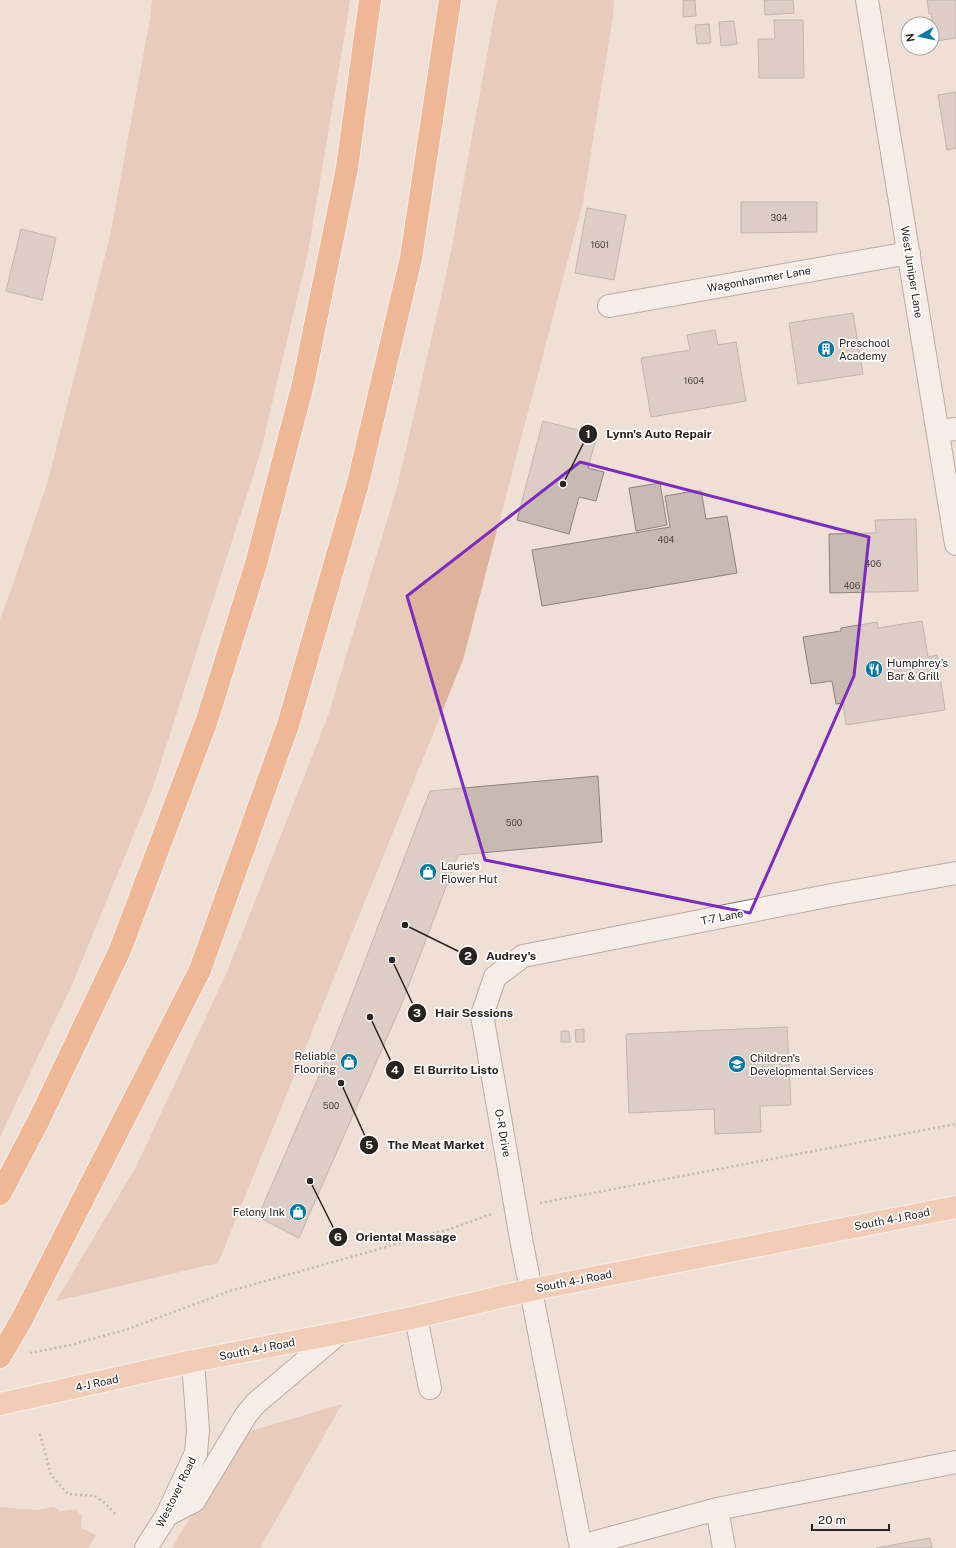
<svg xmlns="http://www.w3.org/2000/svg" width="956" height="1548" font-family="'Public Sans',sans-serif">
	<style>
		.green { fill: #dfb39b }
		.building { fill: #c8b9b1; stroke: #90827b }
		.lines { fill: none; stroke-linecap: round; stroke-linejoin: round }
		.minor-casing { stroke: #7c6e67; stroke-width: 24 }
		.major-casing { stroke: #fff; stroke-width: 24 }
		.highway-casing { stroke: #fff; stroke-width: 24 }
		.path { stroke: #938881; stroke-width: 2.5; stroke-dasharray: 2 3; stroke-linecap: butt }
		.minor { stroke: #fff; stroke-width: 22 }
		.major { stroke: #f4b892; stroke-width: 22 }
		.highway { stroke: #ed884a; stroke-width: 22 }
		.marked { fill: none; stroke: #7b2cbf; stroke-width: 3; stroke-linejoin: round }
		.labels { text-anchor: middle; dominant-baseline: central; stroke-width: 3.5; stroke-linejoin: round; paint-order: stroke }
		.number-label { font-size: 9px; fill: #504844 }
		.street-label { font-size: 11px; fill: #28231f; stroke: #fff }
		.poi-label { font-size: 11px; fill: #28231f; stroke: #fff; text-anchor: start }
		.leader { fill: none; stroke: #28231f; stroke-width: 1.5 }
		.callout-dot { fill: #28231f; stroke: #fff; stroke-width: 1.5 }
		.mark-label { font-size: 12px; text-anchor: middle; font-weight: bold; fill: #fff }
		.callout-label { font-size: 12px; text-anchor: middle; font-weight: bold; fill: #28231f; stroke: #fff; stroke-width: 3.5; stroke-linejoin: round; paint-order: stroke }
	</style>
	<rect width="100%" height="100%" fill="#efdfd6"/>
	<path class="green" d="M152 0H350L347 20 308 252 260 454 152 790 74 980 0 1137V619L11 590 48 481 110 236 150 19Z
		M497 0H614L613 16 583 202 463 660 218 1263 56 1301 136 1167 227 972 328 716 398 484 449 262Z
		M342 1404 260 1548H172L240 1434Z
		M0 1507 37 1510 54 1507 60 1511 75 1509 82 1516 81 1528 96 1535 88 1548H0Z"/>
	<path class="building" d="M683 0H695L696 16 683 17Z
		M764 0H793L794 13 765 15Z
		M927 0H956V38L936 41 931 13 929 14Z
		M774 20H803L804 78H759L758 39H775Z
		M734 21 737 44 721 46 719 22Z
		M709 24 711 43 697 44 695 25Z
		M956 92V148L947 150 938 95Z
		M741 202H817V232L741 233Z
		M587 208 626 215 614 280 575 273Z
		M21 229 56 238 42 300 6 291Z
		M853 313 863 374 798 384 789 323Z
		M715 330 718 345 736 342 746 401 651 417 641 358 690 350 687 335Z
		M543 421 597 435 588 468 604 472 596 501 579 497 569 534 517 520Z
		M660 483 667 525 636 531 629 488Z
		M701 490 706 519 727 516 737 573 542 606 532 550 670 527 665 496Z
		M916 519 918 591 830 593 829 534 876 533 875 520Z
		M922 621 928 657 937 655 945 710 846 725 843 703 836 704 832 681 811 684 803 637 841 631V628L877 622 878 628Z
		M598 776 602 842 458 855 400 1008 299 1238 258 1217 335 1039 430 791Z
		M787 1027 791 1105 760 1106 761 1132 715 1134 714 1109 629 1113 626 1034Z
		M584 1029V1042H576L575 1030Z
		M561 1031H569L570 1042H561Z
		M930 1538 932 1548H876Z"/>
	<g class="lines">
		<defs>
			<path id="minor" d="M867 0 956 544
				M609 306 909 253
				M938 431 956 429
				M416 1317 430 1388
				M717 1509 724 1548
				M167 1515 194 1501 246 1415 256 1403 339 1333
				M581 1546 717 1509 956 1462
				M146 1548 167 1515 196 1453 198 1430 193 1361
				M581 1548 522 1244 482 1015 495 977 523 956 832 895 956 873"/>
			<path id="major" d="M0 1404 193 1361 339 1333 416 1317 530 1290 956 1207"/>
			<path id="highway" d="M0 1194 39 1120 120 950 206 723 256 564 303 384 347 168 370 0
				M0 1357 22 1319 200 970 288 725 358 483 411 258 450 0"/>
		</defs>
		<use href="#minor" class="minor-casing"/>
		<use href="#major" class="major-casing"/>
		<use href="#highway" class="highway-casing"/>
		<path class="path" d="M540 1203 956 1124
			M30 1353 70 1345 125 1330 230 1291 450 1229 492 1214
			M40 1434 51 1475 68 1494 95 1496 105 1503 117 1516"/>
		<use href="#minor" class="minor"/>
		<use href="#major" class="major"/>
		<use href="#highway" class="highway"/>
	</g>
	<path d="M0 0H956V1548H0ZM580 462 869 537 854 676 750 913 485 860 407 596Z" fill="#efdfd6" fill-opacity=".55" fill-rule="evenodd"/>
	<path class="marked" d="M580 462 869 537 854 676 750 913 485 860 407 596Z"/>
	<defs>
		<symbol id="building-disc" viewBox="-11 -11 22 22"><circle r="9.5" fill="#047aa3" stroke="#fff"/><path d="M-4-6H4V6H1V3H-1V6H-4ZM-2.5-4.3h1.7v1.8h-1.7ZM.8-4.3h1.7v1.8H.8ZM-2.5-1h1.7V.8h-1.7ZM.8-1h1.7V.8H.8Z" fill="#fff"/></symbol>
		<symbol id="restaurant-disc" viewBox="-11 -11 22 22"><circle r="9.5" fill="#047aa3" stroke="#fff"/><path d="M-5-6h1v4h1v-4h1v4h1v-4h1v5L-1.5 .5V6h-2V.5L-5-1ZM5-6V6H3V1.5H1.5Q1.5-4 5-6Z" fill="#fff"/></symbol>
		<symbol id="shop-disc" viewBox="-11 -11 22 22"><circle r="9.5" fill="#047aa3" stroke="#fff"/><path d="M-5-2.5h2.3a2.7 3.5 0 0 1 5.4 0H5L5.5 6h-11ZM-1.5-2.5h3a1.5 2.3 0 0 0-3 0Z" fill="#fff"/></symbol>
		<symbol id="school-disc" viewBox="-11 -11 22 22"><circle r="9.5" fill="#047aa3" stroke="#fff"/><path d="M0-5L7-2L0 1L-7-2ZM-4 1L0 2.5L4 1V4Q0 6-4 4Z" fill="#fff"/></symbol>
	</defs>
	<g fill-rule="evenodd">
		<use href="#building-disc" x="816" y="339" width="20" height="20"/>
		<use href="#restaurant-disc" x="864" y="659" width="20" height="20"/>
		<use href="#shop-disc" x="418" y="862" width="20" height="20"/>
		<use href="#shop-disc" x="339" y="1052" width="20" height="20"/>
		<use href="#school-disc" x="727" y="1054" width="20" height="20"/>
		<use href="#shop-disc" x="288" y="1202" width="20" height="20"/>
	</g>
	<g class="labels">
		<g class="number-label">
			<text x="779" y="217">304</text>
			<text x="600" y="244">1601</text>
			<text x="694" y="380">1604</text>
			<text x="666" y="539">404</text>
			<text x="873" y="563">406</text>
			<text x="852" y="585">406</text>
			<text x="514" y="822">500</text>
			<text x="331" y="1105">500</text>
		</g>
		<g class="street-label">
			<text transform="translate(912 272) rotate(81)">West Juniper Lane</text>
			<text transform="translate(759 279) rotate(-10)">Wagonhammer Lane</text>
			<text transform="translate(722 917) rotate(-11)">T-7 Lane</text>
			<text transform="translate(503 1133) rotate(80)">O-R Drive</text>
			<text transform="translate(892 1219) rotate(-11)">South 4-J Road</text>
			<text transform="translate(574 1281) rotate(-11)">South 4-J Road</text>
			<text transform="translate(257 1349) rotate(-11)">South 4-J Road</text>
			<text transform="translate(97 1383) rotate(-12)">4-J Road</text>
			<text transform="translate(176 1492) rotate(-64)">Westover Road</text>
		</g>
		<g class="poi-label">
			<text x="839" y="343">Preschool<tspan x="839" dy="13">Academy</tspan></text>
			<text x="887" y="663">Humphrey's<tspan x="887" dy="13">Bar &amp; Grill</tspan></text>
			<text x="441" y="866">Laurie's<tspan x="441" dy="13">Flower Hut</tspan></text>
			<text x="336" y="1056" text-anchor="end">Reliable<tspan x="336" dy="13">Flooring</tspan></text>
			<text x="750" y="1058">Children's<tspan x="750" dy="13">Developmental Services</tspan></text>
			<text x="285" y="1212" text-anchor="end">Felony Ink</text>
		</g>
	</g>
	<path class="leader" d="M563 484L588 434M405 925L468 956M392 960L417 1013M370 1017L395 1070M341 1083L369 1145M310 1181L338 1237"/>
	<g class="callout-dot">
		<circle cx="563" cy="484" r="4"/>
		<circle cx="405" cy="925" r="4"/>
		<circle cx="392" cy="960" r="4"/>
		<circle cx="370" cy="1017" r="4"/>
		<circle cx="341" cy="1083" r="4"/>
		<circle cx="310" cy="1181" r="4"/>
		<circle cx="588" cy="434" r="10"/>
		<circle cx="468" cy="956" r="10"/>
		<circle cx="417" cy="1013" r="10"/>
		<circle cx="395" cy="1070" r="10"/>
		<circle cx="369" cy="1145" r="10"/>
		<circle cx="338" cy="1237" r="10"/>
	</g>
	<g class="mark-label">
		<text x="588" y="438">1</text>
		<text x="468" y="960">2</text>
		<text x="417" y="1017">3</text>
		<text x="395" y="1074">4</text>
		<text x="369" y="1149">5</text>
		<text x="338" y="1241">6</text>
	</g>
	<g class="callout-label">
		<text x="659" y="438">Lynn's Auto Repair</text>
		<text x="511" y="960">Audrey's</text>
		<text x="474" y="1017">Hair Sessions</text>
		<text x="456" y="1074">El Burrito Listo</text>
		<text x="436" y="1149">The Meat Market</text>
		<text x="406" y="1241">Oriental Massage</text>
	</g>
	<g transform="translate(920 36) rotate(261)"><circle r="19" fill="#ffffff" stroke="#a9a7a5"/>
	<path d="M0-3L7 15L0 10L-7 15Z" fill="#047aa3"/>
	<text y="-6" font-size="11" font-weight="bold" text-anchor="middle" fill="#28231f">N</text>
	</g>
	<path d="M812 1524v6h77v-6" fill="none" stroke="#28231f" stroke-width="2"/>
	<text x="818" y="1524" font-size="12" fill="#28231f" stroke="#ffffff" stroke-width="3" paint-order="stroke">20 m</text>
</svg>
